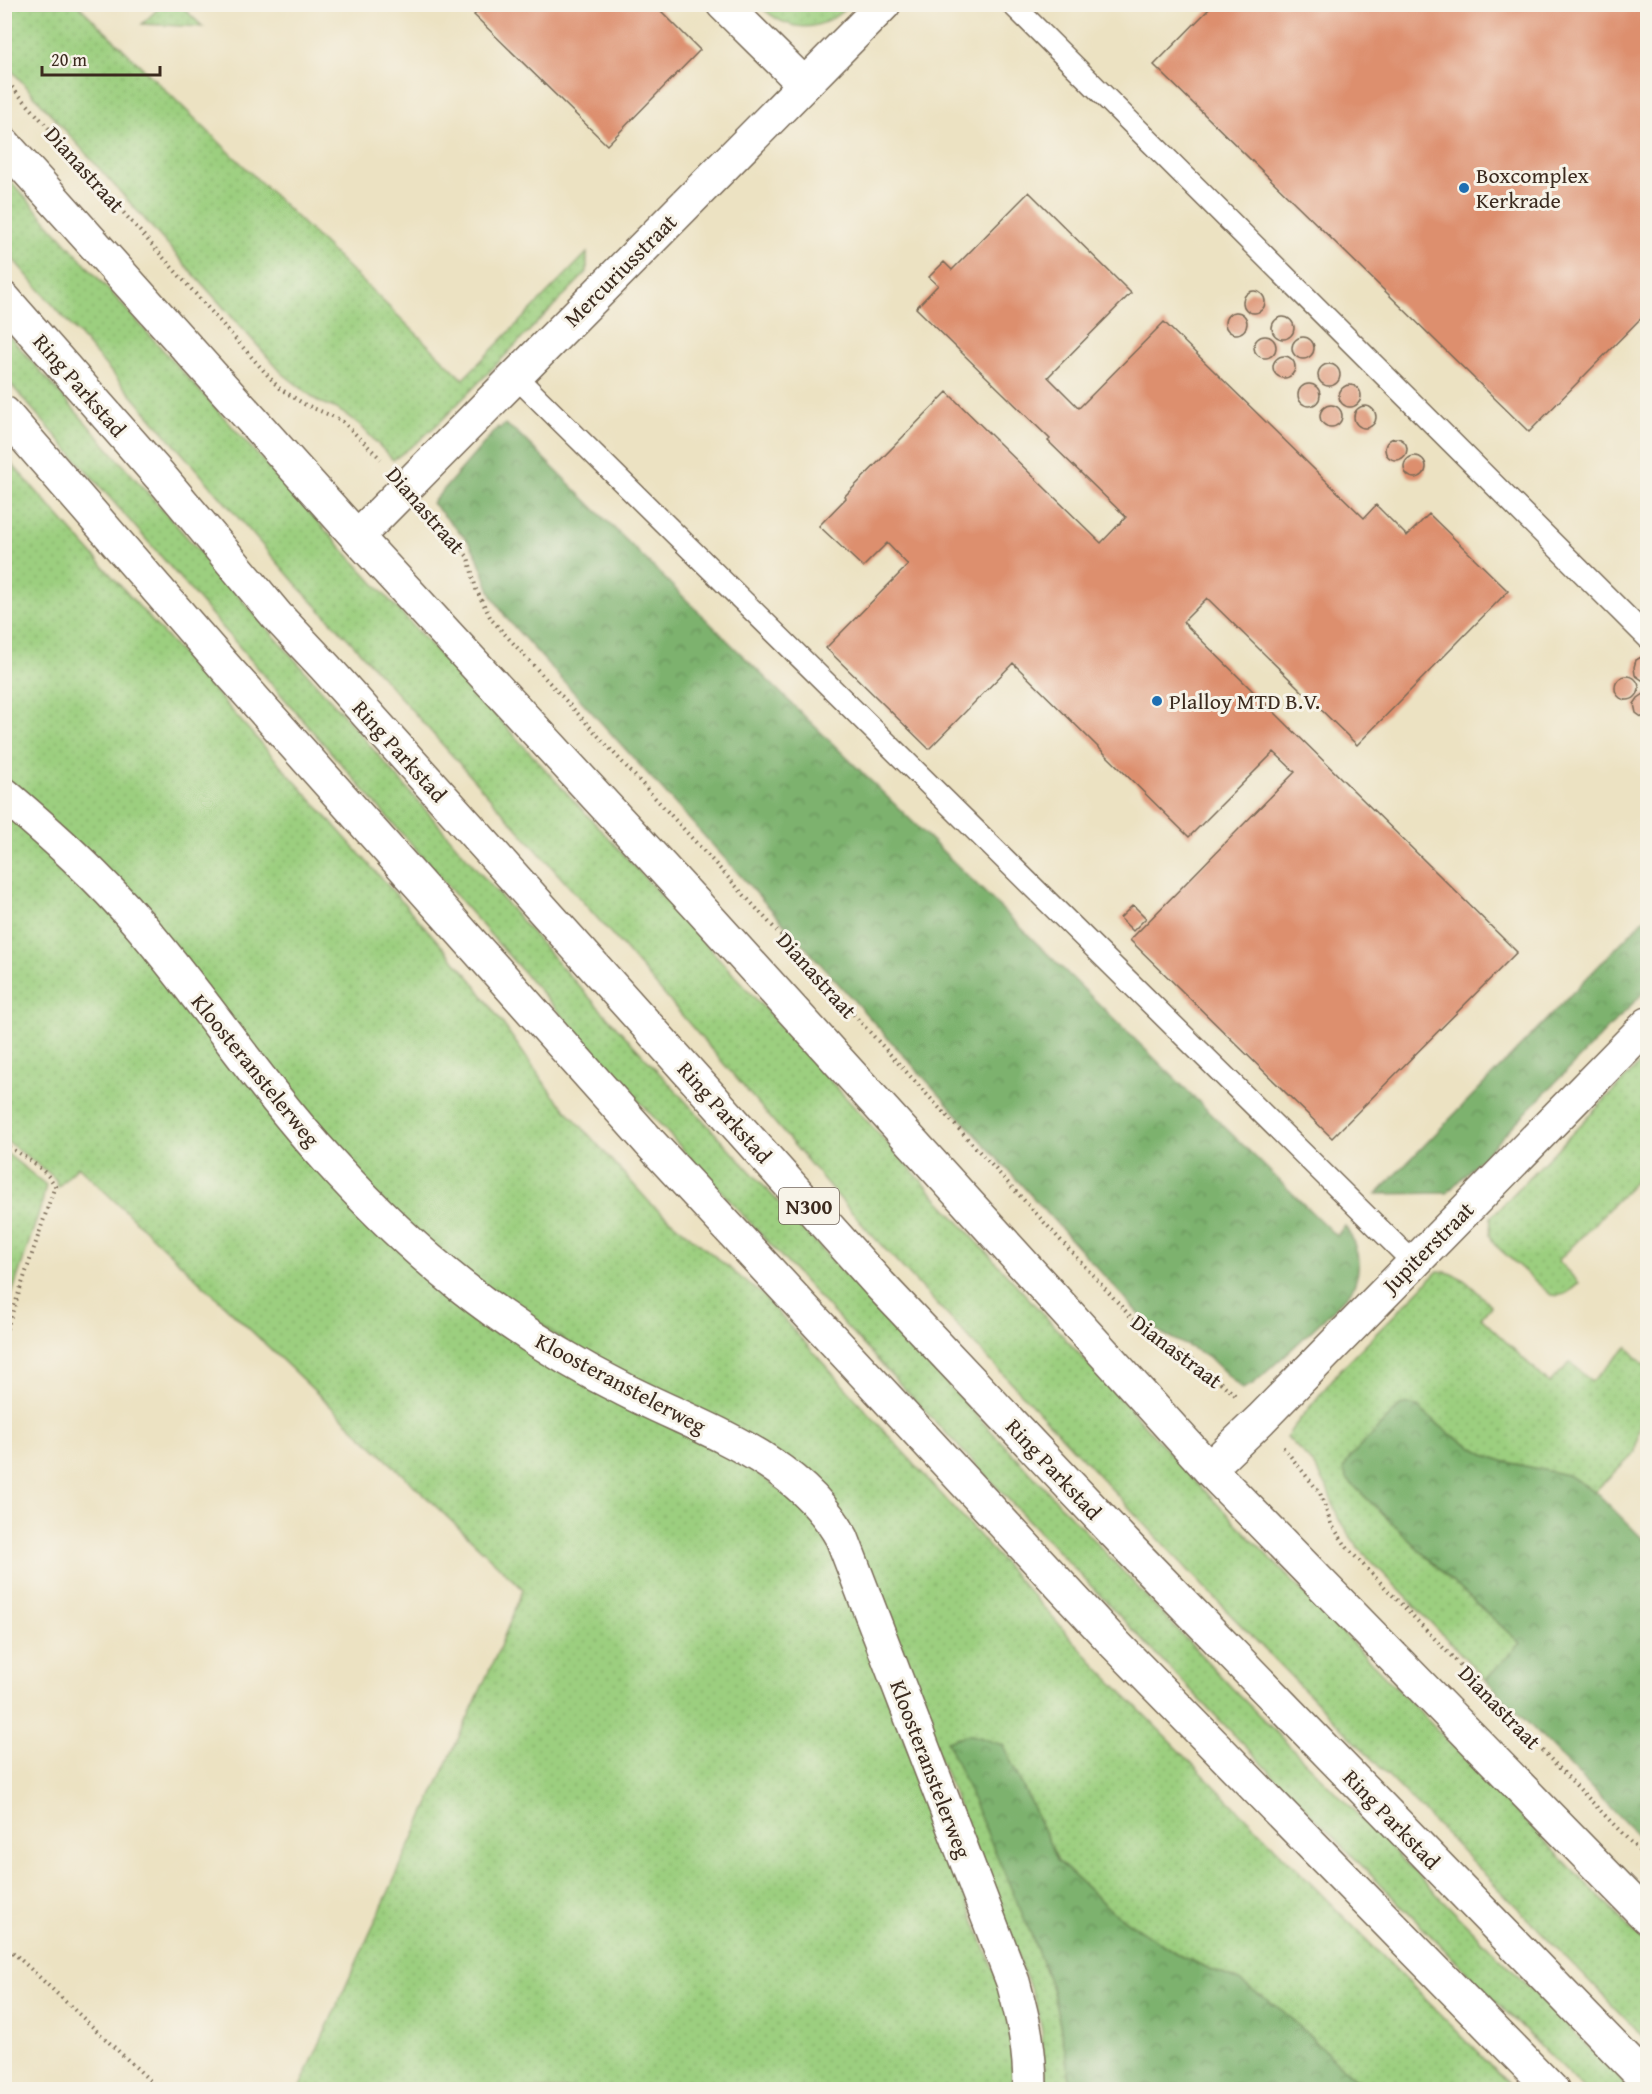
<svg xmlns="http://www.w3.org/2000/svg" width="1652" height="2094" font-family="'Gentium Book Plus',serif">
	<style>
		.grass { fill: url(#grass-dots); stroke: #6c7c4e; stroke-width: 1.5 }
		.forest { fill: url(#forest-crowns); stroke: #5c6e46; stroke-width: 1.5 }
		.building { fill: #dd8f6e }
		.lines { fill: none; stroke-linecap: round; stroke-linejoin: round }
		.service-casing { stroke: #796a57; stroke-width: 24 }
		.minor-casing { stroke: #796a57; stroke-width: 36 }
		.trunk-casing { stroke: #796a57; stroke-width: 36 }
		.path { stroke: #796a57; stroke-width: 4; stroke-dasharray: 1.5 4.5; stroke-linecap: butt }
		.service { stroke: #fff; stroke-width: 21 }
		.minor { stroke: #fff; stroke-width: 33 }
		.trunk { stroke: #fff; stroke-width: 33 }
		.poi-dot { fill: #1f6fb2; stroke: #f7f3e8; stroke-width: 2 }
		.labels { text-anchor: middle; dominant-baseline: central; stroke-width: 6; stroke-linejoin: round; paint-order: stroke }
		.shield { fill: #f7f3e8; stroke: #73665b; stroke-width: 1.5 }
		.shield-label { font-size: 21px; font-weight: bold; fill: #3b2a1e }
		.street-label { font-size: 22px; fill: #3b2a1e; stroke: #f7f3e8 }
		.poi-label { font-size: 22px; fill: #3b2a1e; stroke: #f7f3e8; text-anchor: start }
	</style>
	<defs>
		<pattern id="grass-dots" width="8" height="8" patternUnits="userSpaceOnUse" patternTransform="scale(1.5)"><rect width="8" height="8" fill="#9ccf7f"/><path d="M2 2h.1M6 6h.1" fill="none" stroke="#87b26d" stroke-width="1.8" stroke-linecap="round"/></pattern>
		<pattern id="forest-crowns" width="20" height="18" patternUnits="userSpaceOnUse" patternTransform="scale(1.5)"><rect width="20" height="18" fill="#7db26e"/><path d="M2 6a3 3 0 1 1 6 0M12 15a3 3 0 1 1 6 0" fill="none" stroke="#68915a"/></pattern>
	</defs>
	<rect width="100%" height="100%" fill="#f7f3e8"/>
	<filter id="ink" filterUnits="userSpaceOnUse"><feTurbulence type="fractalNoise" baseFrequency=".0167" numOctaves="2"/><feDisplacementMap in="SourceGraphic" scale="12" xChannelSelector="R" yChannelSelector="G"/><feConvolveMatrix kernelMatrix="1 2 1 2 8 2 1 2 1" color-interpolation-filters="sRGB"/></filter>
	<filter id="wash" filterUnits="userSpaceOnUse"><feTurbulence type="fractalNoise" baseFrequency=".008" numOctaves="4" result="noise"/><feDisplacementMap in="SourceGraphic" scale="24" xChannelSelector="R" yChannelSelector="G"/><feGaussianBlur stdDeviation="1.35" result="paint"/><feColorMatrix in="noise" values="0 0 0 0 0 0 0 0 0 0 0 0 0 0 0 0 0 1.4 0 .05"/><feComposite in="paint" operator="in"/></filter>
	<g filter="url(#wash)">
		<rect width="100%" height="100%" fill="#ece2c2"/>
		<path class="grass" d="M4 5H78L463 379 587 253V272L442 420 419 441 393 460 359 424 337 409 319 402 282 373 5 63Z
			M180 5 203 27 142 24 162 5Z
			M759 5H849C820 34 789 34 759 5Z
			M5 175 347 554 681 917 1195 1481 1647 1946V2040L1223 1607 868 1231 623 947 351 642 304 593 5 250Z
			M4 330 327 696 564 970 919 1354 1232 1688 1630 2089H1583C1244 1750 911 1403 590 1047 392 826 201 600 5 378Z
			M4 455 472 980 552 1094 652 1205 761 1294 1097 1667 1514 2089H1365L1283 2011 1239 1981 1182 1957 1114 1913 1058 1861 1003 1745 1031 1934 1053 1991 1066 2054 1070 2089H1045L1042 2030 1036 2003 845 1519 550 1336 405 1226 5 783Z
			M4 807 70 865 345 1191 706 1436 819 1518 1006 2002 1016 2089H299L499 1649 523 1589 78 1166 58 1187 56 1180 50 1174 5 1140Z
			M1647 1056V1169L1558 1261 1579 1283C1569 1292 1565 1297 1551 1295L1494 1244 1490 1235 1491 1217Z
			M5 1152 46 1185 42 1203 5 1315Z
			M1438 1271C1462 1272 1475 1290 1491 1306L1481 1318 1549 1383 1571 1362 1591 1382 1627 1347 1647 1368V1383L1635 1452 1595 1491 1567 1475 1506 1462 1488 1456 1450 1434 1417 1407 1400 1406 1351 1456 1348 1480 1446 1576 1521 1644 1486 1680 1357 1546 1339 1520 1327 1488 1320 1475 1311 1462 1287 1437 1292 1429 1340 1370Z"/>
		<path class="forest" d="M505 424 518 433 742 655 1336 1236 1345 1226C1356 1243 1363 1262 1355 1283 1352 1293 1341 1301 1335 1308 1308 1335 1281 1359 1253 1384L1242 1389 1208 1356 1165 1335 1151 1326 1137 1312 507 619 492 596 477 556 468 541 432 503 498 427 500 429Z
			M1647 916V989L1447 1193 1377 1194Z
			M1408 1404 1417 1407 1450 1434 1488 1456 1506 1462 1567 1475 1595 1491 1647 1543V1845L1486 1680 1520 1643 1446 1576 1348 1480 1343 1469 1351 1456 1400 1406Z
			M969 1734 1003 1745 1058 1861 1114 1913 1182 1957 1239 1981 1283 2011 1365 2089H1070L1066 2054 1053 1991 1031 1934 947 1741Z"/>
		<g id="blocks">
			<path class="building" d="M484 4H654L700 50 607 145 474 15Z
				M1214 4H1648V311L1529 432 1154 65Z
				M1029 192 1131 293 1048 377 1079 408 1164 322 1364 518 1376 505 1407 536 1429 514 1508 591 1357 745 1207 598 1183 622 1517 952 1332 1138 1130 940 1295 772 1274 752 1189 837 1013 663 929 749 826 648 908 565 887 543 863 567 819 526 846 498 845 496 947 392 1101 543 1126 517 1048 441 1050 439 916 308 938 285 929 277 944 262 952 270Z
				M1243 302a11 11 0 1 1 22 0a11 11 0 1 1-22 0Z
				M1225 323a11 11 0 1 1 22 0a11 11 0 1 1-22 0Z
				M1272 328a11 11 0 1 1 22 0a11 11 0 1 1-22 0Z
				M1254 347a11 11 0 1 1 22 0a11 11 0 1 1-22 0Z
				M1292 348a11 11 0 1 1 22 0a11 11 0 1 1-22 0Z
				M1273 367a11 11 0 1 1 22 0a11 11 0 1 1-22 0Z
				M1318 375a11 11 0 1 1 22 0a11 11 0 1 1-22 0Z
				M1298 395a11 11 0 1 1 22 0a11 11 0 1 1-22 0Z
				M1339 396a11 11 0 1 1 22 0a11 11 0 1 1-22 0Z
				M1320 416a11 11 0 1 1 22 0a11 11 0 1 1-22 0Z
				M1354 417a11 11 0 1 1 22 0a11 11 0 1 1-22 0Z
				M1385 449a11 11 0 1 1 22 0a11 11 0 1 1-22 0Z
				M1404 467a11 11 0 1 1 22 0a11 11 0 1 1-22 0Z
				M1643 656H1648V680H1642L1635 675 1634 667 1636 660Z
				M1615 688a12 12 0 1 1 24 0a12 12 0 1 1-24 0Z
				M1644 694H1648V718H1643L1636 713 1634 704 1638 698Z
				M1133 905 1146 918 1133 931 1120 918Z"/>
		</g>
	</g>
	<g filter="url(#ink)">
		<use href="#blocks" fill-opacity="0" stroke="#796a57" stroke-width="1.5"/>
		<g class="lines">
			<defs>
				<path id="service" d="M1012 4 1648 638
					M515 376 1413 1262"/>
				<path id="minor" d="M723 4 804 84
					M4 144 357 537 695 903 1209 1469 1648 1918
					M357 537 884 4
					M4 794C52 835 99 877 140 925 205 1001 261 1087 329 1161 369 1205 414 1249 461 1286 512 1326 567 1361 625 1390 703 1430 797 1457 842 1538L1013 1982C1024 2022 1030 2048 1030 2090
					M1209 1469 1261 1419 1648 1024"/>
				<path id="trunk" d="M4 299 160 476 277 616 325 667 880 1285 1131 1550 1648 2082
					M4 413 225 667 651 1144 1116 1645 1552 2090"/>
			</defs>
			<use href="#service" class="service-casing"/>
			<use href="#minor" class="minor-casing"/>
			<use href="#trunk" class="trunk-casing"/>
			<path class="path" d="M4 78 279 388 304 404 341 420 381 459
				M430 514 468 557 476 589 491 619 1131 1317 1158 1340 1196 1361 1235 1395
				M4 1144C21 1155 46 1168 55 1186L4 1337
				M1283 1447 1320 1493 1331 1524 1349 1550 1648 1860
				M4 1944 160 2090"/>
			<use href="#service" class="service"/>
			<use href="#minor" class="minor"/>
			<use href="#trunk" class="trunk"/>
		</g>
	</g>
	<g class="poi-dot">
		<circle cx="1464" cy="188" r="6"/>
		<circle cx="1157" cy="701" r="6"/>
	</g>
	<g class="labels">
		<rect class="shield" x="779" y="1188" width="60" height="36" rx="4.5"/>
		<g class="shield-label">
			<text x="809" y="1206">N300</text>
		</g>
		<g class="street-label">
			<text transform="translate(85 169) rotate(48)">Dianastraat</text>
			<text transform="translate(620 270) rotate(-45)">Mercuriusstraat</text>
			<text transform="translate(80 385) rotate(49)">Ring Parkstad</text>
			<text transform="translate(426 510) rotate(49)">Dianastraat</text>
			<text transform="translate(400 751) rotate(48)">Ring Parkstad</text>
			<text transform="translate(817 975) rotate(48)">Dianastraat</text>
			<text transform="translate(256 1070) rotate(51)">Kloosteranstelerweg</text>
			<text transform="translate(725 1112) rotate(48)">Ring Parkstad</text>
			<text transform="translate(1428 1247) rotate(-45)">Jupiterstraat</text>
			<text transform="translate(1177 1351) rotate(37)">Dianastraat</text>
			<text transform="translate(621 1383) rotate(28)">Kloosteranstelerweg</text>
			<text transform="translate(1054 1469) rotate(47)">Ring Parkstad</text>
			<text transform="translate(1500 1707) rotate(46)">Dianastraat</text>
			<text transform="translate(931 1769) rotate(69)">Kloosteranstelerweg</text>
			<text transform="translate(1392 1819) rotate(46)">Ring Parkstad</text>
		</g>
		<g class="poi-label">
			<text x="1476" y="175">Boxcomplex<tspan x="1476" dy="25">Kerkrade</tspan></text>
			<text x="1169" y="701">Plalloy MTD B.V.</text>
		</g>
	</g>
	<rect width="1652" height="2094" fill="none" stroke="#f7f3e8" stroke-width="24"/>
	<path d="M42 66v9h118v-9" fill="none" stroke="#3b2a1e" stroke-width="3"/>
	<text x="51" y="66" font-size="18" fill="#3b2a1e" stroke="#f7f3e8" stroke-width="4.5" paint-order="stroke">20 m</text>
</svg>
